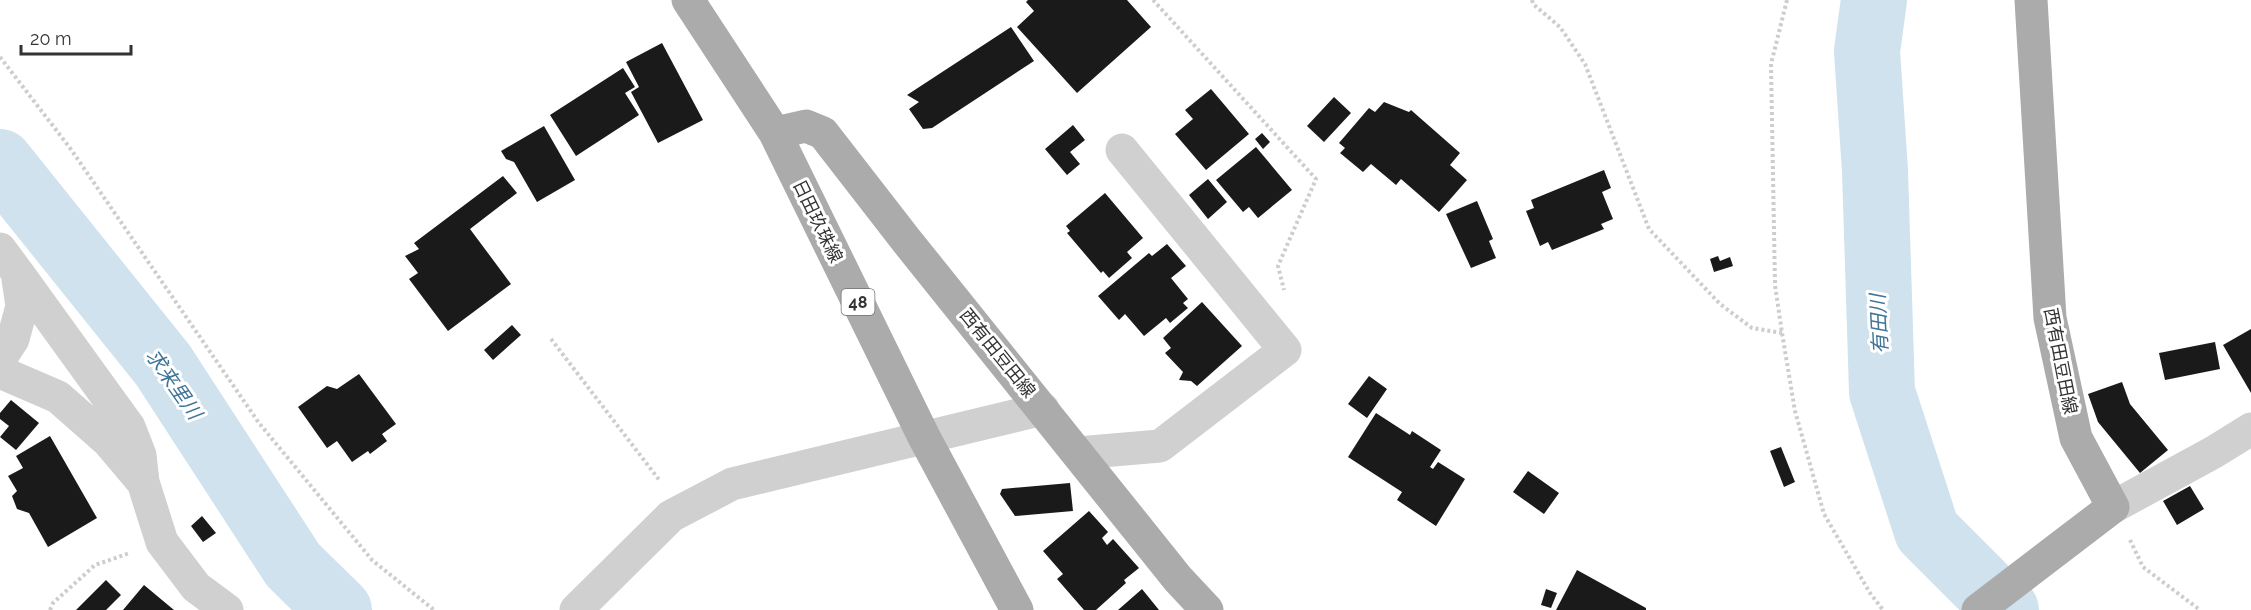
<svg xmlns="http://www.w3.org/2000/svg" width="2251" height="610" font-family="Raleway,'Noto Sans JP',sans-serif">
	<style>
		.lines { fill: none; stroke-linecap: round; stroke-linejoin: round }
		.river { stroke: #cfe2ee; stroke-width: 66 }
		.building { fill: #1a1a1a }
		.path { stroke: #cdcdcd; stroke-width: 4; stroke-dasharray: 3 3; stroke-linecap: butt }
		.minor { stroke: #d0d0d0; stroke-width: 33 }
		.major { stroke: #ababab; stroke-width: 33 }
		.labels { text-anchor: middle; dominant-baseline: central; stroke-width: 6; stroke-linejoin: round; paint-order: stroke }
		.shield { fill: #fff; stroke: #707070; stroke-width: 1.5 }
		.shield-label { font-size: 16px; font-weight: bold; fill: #333 }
		.street-label { font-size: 18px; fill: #333; stroke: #fff }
		.water-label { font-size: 20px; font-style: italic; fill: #3f7597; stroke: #fff }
	</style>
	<rect width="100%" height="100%" fill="#fff"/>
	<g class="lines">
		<path class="river" d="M1874 0 1867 51 1875 171 1882 392 1927 531 2006 610
			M0 162 163 365 293 565 339 610"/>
	</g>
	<path class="building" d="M1028 0H1127L1151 27 1077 93 1017 27 1034 11 1026 2Z
		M1011 27 1034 61 932 128 923 129 909 109 919 102 907 95Z
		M662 43 703 120 658 143 631 92 639 87 626 62Z
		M623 68 635 87 625 93 639 115 576 156 550 115Z
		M1211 89 1249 134 1206 170 1175 134 1193 119 1185 110Z
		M1334 97 1351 113 1324 142 1307 126Z
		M1384 102 1409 112 1411 110 1460 153 1450 165 1467 180 1439 212 1401 179 1396 185 1371 164 1363 172 1340 153 1345 148 1339 143 1369 108 1375 112Z
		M1073 125 1085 140 1070 152 1080 164 1067 175 1045 149Z
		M544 126 575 180 537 202 514 162 506 159 501 151Z
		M1262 133 1270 142 1263 149 1255 139Z
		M1256 147 1292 190 1258 218 1249 207 1243 212 1216 180Z
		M1604 170 1611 188 1602 192 1613 219 1601 224 1604 229 1552 250 1548 242 1540 246 1526 211 1534 208 1531 200Z
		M503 176 517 193 470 229 511 284 448 331 409 279 418 273 405 256 419 249 414 243Z
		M1208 179 1227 202 1208 219 1189 195Z
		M1105 193 1143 238 1127 252 1132 258 1109 278 1103 271 1101 273 1067 233 1070 231 1066 226Z
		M1477 201 1493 239 1489 241 1496 258 1471 268 1446 214Z
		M1167 244 1186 266 1171 278 1188 299 1183 303 1188 308 1170 323 1166 318 1144 336 1125 314 1119 320 1098 296 1149 253 1152 256Z
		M1718 256 1720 261 1730 257 1733 266 1714 272 1710 259Z
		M1202 302 1242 346 1197 386 1191 381 1179 380 1183 372 1165 353 1171 348 1163 338Z
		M512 325 521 335 493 360 484 350Z
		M2251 329V393L2223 345Z
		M2215 342 2220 369 2165 380 2159 353Z
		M359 374 396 424 382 434 387 441 370 454 368 451 352 462 337 441 327 448 298 407 327 386 337 389Z
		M1369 376 1387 389 1367 418 1348 404Z
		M2122 382 2130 404 2168 450 2140 473 2098 422 2088 394Z
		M11 400 39 423 16 450 0 437 9 426 0 419V413Z
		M1376 413 1410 435 1412 431 1441 450 1430 467 1433 469 1438 462 1465 479 1436 526 1397 500 1402 492 1348 457Z
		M50 436 97 518 48 547 29 513 17 509 12 496 17 491 8 476 23 468 16 456Z
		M1781 447 1795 482 1784 487 1770 451Z
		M1528 471 1559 493 1544 514 1513 492Z
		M1070 483 1073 511 1015 516 1000 494 1002 489Z
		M2190 486 2204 509 2177 525 2163 501Z
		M1089 511 1108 532 1102 538 1107 545 1113 539 1139 568 1124 580 1126 583 1096 610H1084L1057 579 1063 574 1043 551Z
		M202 516 216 533 203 542 191 526Z
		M1577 570 1646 608V610H1556Z
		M106 580 121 595 106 610H76Z
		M144 585 174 610H123Z
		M1142 589 1159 610H1118Z
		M1546 589 1557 593 1551 608 1541 605Z"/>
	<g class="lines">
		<path class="path" d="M1153 0 1316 179 1278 266 1284 290
			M1532 0 1533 4 1560 27 1585 64 1649 229 1720 304 1752 328 1782 333
			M1787 0 1771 64 1775 285 1782 333 1795 411 1824 514 1870 593 1883 610
			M0 57 70 148 259 423 372 560 434 610
			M551 339 660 481
			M2130 540 2143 567 2200 610
			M50 610 53 603 95 565 130 553"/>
		<path class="minor" d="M0 249 17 272 22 306 13 339 0 359
			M17 272 129 427 140 455 143 482 162 542 196 587 227 610
			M0 372 58 397 108 441 141 480
			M1078 453 1160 446 1285 350 1122 150
			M2113 507 2214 452 2251 429
			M576 610 671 516 732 484 1043 409"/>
		<path class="major" d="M688 0 775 133 924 437 1017 610
			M775 133 806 126 823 133 906 240 1178 579 1207 610
			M1978 610 2113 507 2076 438 2050 318 2031 0"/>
	</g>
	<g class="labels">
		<rect class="shield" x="841.5" y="289" width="33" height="26" rx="4.5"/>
		<g class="shield-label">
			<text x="858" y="302">48</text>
		</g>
		<g class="street-label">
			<text transform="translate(818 221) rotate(64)">日田玖珠線</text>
			<text transform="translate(998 353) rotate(51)">西有田豆田線</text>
			<text transform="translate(2061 361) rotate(79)">西有田豆田線</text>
		</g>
		<g class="water-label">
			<text transform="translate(1879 324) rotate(-93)">有田川</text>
			<text transform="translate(174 384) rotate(55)">求来里川</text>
		</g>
	</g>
	<path d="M21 45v9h110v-9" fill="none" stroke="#333333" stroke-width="3"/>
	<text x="30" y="45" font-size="18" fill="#333333" stroke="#ffffff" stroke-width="4.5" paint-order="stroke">20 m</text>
</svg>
